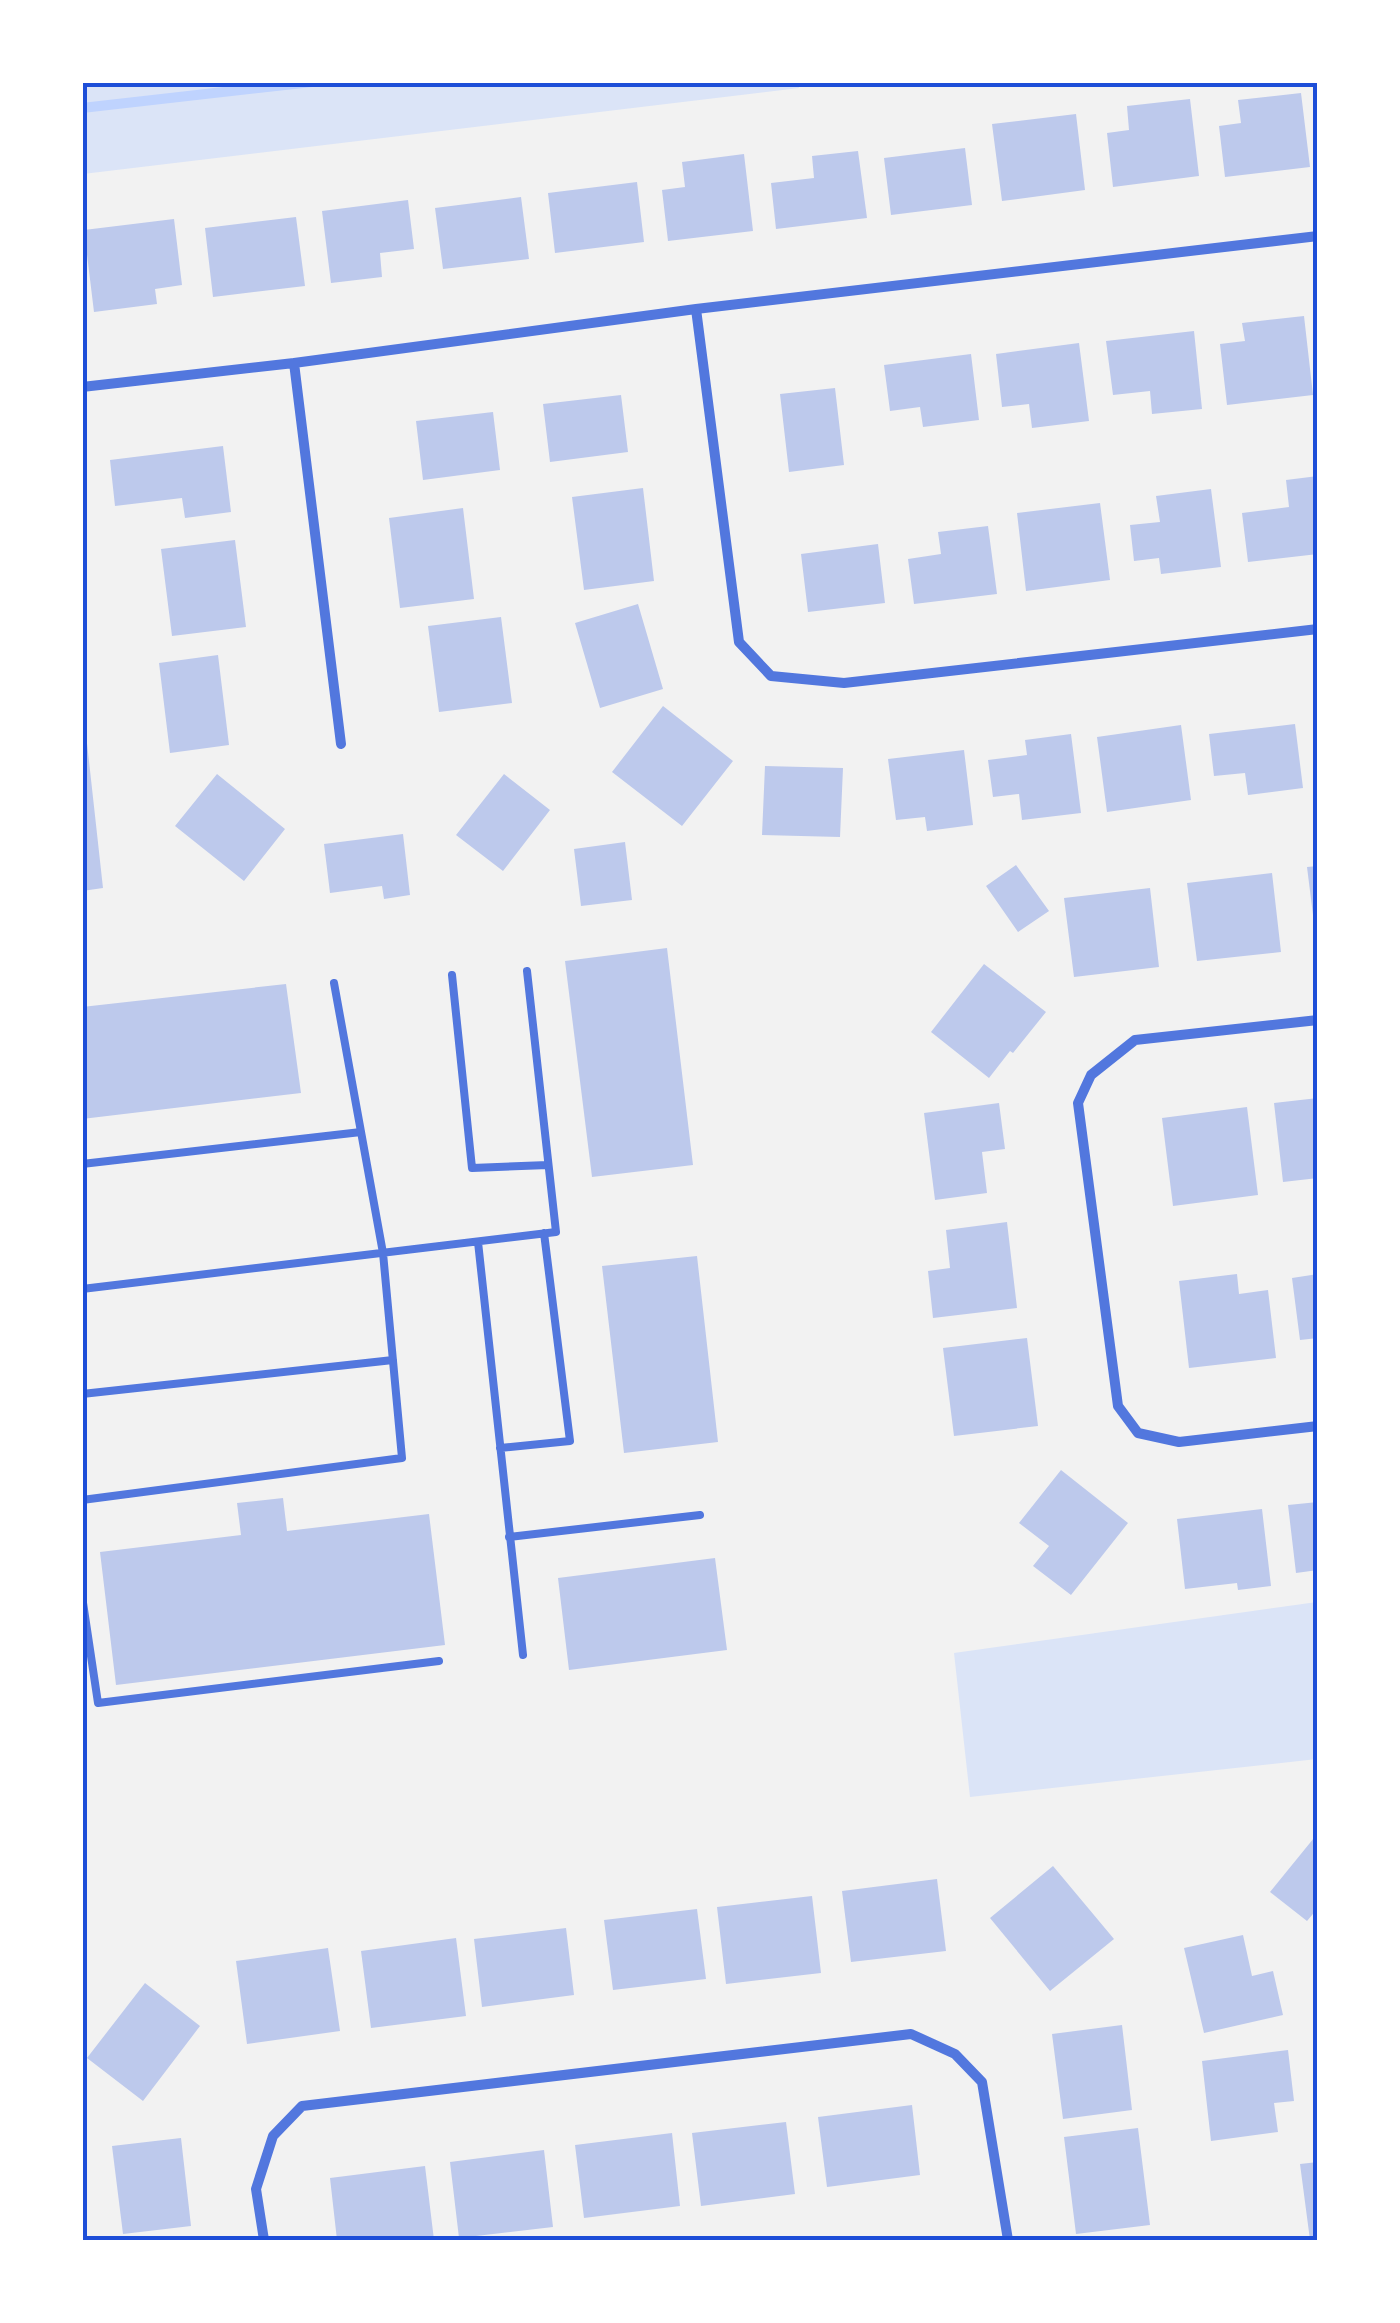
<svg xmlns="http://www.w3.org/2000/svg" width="1400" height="2323" font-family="Lato,sans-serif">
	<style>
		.green { fill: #dbe4f7 }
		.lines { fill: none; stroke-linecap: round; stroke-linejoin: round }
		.stream { stroke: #bfd3fe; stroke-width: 10 }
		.building { fill: #bdc9ec }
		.service { stroke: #5277de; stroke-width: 8 }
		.minor { stroke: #5277de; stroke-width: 10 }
		.neatline { fill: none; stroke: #1d4ed8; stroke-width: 4 }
	</style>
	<rect width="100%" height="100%" fill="#f2f2f2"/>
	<path class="green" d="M798 82 799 88 83 174V83Z
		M1317 1602V1759L970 1797 954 1653Z"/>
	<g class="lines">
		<path class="stream" d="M82 108 312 82"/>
	</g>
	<path class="building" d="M1301 93 1310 167 1225 177 1219 126 1241 123 1238 100Z
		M1190 99 1199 176 1113 187 1107 133 1129 130 1127 106Z
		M1076 114 1085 190 1002 201 992 124Z
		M965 148 972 205 891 215 884 158Z
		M858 151 867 218 776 229 771 183 814 178 812 156Z
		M744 154 753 231 668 241 662 190 685 187 682 162Z
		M637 182 644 242 555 253 548 193Z
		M521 197 529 259 443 269 435 208Z
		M408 200 414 249 380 253 382 277 331 283 322 211Z
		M296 217 305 286 213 297 205 228Z
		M174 219 182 285 155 289 157 304 94 312 84 230Z
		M1304 316 1313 395 1227 405 1220 344 1245 341 1242 323Z
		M1194 331 1202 409 1152 414 1150 391 1113 395 1106 341Z
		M1079 343 1089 421 1032 428 1029 404 1002 407 996 354Z
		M971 354 979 420 923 427 920 407 890 411 884 365Z
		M835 388 844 465 789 472 780 394Z
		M621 395 628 452 550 462 543 404Z
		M493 412 500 470 423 480 416 421Z
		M223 446 231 512 185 518 182 498 115 506 110 460Z
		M1318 476V554L1248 562 1242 513 1289 507 1286 480Z
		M643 488 654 581 584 590 572 497Z
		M1211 489 1221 567 1161 574 1159 558 1134 561 1130 525 1160 522 1156 496Z
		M1100 503 1110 580 1026 591 1017 513Z
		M463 508 474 599 400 608 389 518Z
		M988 526 997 594 914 604 908 559 941 554 938 532Z
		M235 540 246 627 172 636 161 549Z
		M878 544 885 603 808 612 801 554Z
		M638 604 663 689 600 708 575 623Z
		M501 617 512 703 439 712 428 626Z
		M218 655 229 745 170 753 159 663Z
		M663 706 733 761 682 826 612 772Z
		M1295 724 1303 788 1248 795 1245 773 1214 776 1209 734Z
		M82 725H85L103 888 82 891Z
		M1181 725 1191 800 1107 812 1097 737Z
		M1071 734 1081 813 1022 820 1019 794 993 797 988 760 1027 755 1025 740Z
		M964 750 973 825 927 831 925 817 896 820 888 759Z
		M765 766 843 768 840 837 762 835Z
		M217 774 285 829 244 881 175 826Z
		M504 774 550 810 503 871 456 835Z
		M403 834 410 895 384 899 382 886 330 893 324 844Z
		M625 842 632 900 581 906 574 849Z
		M1016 865 1049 911 1018 932 986 886Z
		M1318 866V931H1315L1307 867Z
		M1272 873 1281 952 1197 961 1187 883Z
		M1150 888 1159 967 1074 977 1064 898Z
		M667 948 693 1165 592 1177 565 961Z
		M984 964 1046 1012 1013 1053 1010 1051 989 1078 931 1032Z
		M286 984 301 1093 82 1119V1007Z
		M1318 1098V1178L1283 1182 1274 1103Z
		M999 1103 1005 1149 982 1152 987 1193 935 1200 924 1113Z
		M1247 1107 1258 1195 1173 1206 1162 1118Z
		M1007 1222 1017 1308 933 1318 928 1271 950 1268 946 1230Z
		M697 1256 718 1442 624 1453 602 1266Z
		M1237 1274 1239 1294 1268 1290 1276 1358 1189 1368 1179 1281Z
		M1318 1274V1338L1300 1340 1292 1278Z
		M1027 1338 1038 1426 954 1436 943 1348Z
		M1061 1470 1128 1523 1071 1595 1033 1566 1049 1546 1019 1523Z
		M283 1498 287 1531 429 1514 445 1645 116 1685 100 1552 241 1535 237 1503Z
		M1318 1502V1570L1296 1573 1288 1505Z
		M1262 1509 1271 1586 1238 1590 1237 1583 1185 1589 1177 1519Z
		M715 1558 727 1650 569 1670 558 1578Z
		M1318 1833V1908L1307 1921 1270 1892Z
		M1053 1866 1114 1939 1050 1991 990 1918Z
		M937 1879 946 1951 851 1962 842 1891Z
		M812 1896 821 1973 726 1984 717 1907Z
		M697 1909 706 1979 613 1990 604 1920Z
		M566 1928 574 1995 482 2007 474 1939Z
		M1243 1935 1252 1976 1273 1971 1283 2015 1204 2033 1184 1948Z
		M456 1938 466 2016 371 2028 361 1951Z
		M328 1948 340 2031 247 2044 236 1961Z
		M145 1983 200 2026 143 2101 87 2058Z
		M1122 2025 1132 2110 1063 2119 1052 2034Z
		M1288 2050 1294 2101 1274 2103 1278 2132 1211 2141 1202 2061Z
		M912 2105 920 2175 827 2187 818 2117Z
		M786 2122 795 2194 701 2206 692 2133Z
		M1138 2128 1150 2225 1076 2234 1064 2137Z
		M672 2133 680 2206 584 2218 575 2145Z
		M181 2138 191 2226 123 2234 112 2146Z
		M544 2150 553 2227 459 2238 450 2162Z
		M1318 2162V2240H1310L1300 2164Z
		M425 2166 434 2240H337L330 2178Z"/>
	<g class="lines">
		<path class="service" d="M452 975 472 1168 548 1165
			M82 1164 361 1132
			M478 1242 523 1655
			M82 1289 556 1232 527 971
			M82 1394 393 1360
			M500 1448 570 1441 544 1233
			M82 1500 402 1458 383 1253 334 983
			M509 1537 700 1515
			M82 1596 98 1703 439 1661"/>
		<path class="minor" d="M696 309 739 642 771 676 844 683 1318 629
			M294 363 341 744
			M82 387 294 363 696 309 1318 236
			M1318 1020 1135 1040 1091 1075 1078 1103 1118 1406 1138 1433 1179 1442 1318 1426
			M264 2240 256 2189 273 2136 302 2106 911 2034 955 2054 982 2082 1008 2240"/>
	</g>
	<rect width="1400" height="2323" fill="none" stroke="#ffffff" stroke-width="170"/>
	<rect x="85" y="85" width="1230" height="2153" class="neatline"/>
</svg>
